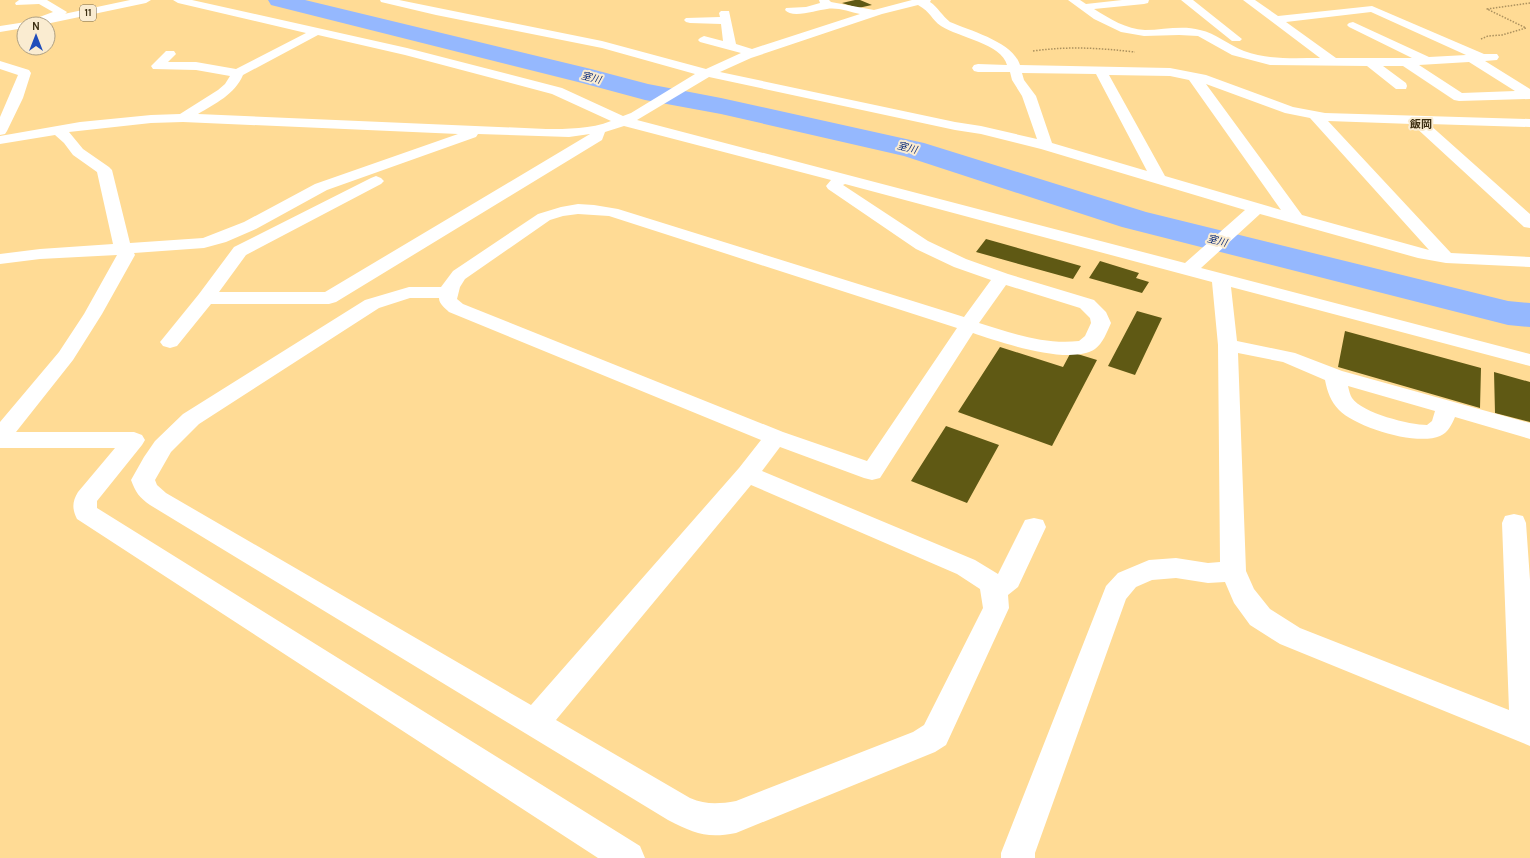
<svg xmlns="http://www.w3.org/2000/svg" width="1530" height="858" font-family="Karla,'Noto Sans JP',sans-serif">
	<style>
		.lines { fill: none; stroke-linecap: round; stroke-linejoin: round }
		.river { fill: #95b8fe; fill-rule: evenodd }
		.building { fill: #5f5914 }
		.path { stroke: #ac915d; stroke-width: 1.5; stroke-dasharray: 1.5 1.5; stroke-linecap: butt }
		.minor { fill: #fff; fill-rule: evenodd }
		.highway { fill: #fff; fill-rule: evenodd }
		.labels { text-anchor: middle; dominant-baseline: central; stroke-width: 4; stroke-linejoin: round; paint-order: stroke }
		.shield { fill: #faecd1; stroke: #75674b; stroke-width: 1 }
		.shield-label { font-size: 10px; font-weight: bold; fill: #3c2e11 }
		.far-water-label { font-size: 10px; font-style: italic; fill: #0d2c7a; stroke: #faecd1 }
		.far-quarter-label { font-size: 11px; font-weight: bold; fill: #3c2e11; stroke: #faecd1 }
	</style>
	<rect width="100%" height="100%" fill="#ffdb95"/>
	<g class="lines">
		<path class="river" d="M268 0H305L591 69 648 84 721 98 924 143 1146 212 1508 301 1530 303V327L1508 325 1122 227 904 156 721 114 645 100 582 83 271 5Z"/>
	</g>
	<path class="building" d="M855 0H860L872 5 858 8 842 3Z
		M986 239 1081 266 1073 279 976 252Z
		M1100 261 1139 273 1136 278 1149 282 1142 293 1089 278Z
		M1137 311 1162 318 1135 375 1108 366Z
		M1345 331 1481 368 1480 408 1338 367Z
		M1000 347 1063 367 1071 352 1097 360 1052 446 958 412Z
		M1494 372 1530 382V422L1495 413Z
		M946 426 999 445 967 503 911 481Z"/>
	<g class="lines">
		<path class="path" d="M1481 39 1488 36 1502 35 1526 28 1487 9 1530 3
			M1033 51C1069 46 1099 48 1135 52"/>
		<path class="minor" d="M19 0H47L67 12C58 23 37 24 24 24L26 22 53 12 39 4 16 5 15 3Z
			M173 0H192L407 48 562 88 623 116 631 113 695 74 602 48 436 15 381 2 380 0H399L602 41 706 69 741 53 700 42 698 40 700 38 704 36 723 41 721 24 690 23 686 22 684 20 686 18 720 17 719 13 721 11H729L736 44 752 49 860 14C850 12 837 7 827 9 817 10 792 19 785 10L786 8 806 7 820 3 819 0H829L831 2 874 10 912 0H931L930 2C938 7 942 16 950 22 971 31 1013 42 1020 65L1170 68 1206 75 1293 107 1325 113 1530 119V127L1429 124 1530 214V228L1524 227 1412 124 1328 121 1451 253 1530 257V267L1446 263 1418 258 1260 214 1201 268 1530 354V366L1231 287 1237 341 1295 353 1342 371 1530 423V439L1455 417C1452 424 1448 433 1440 436 1417 446 1357 428 1339 410 1331 402 1327 391 1325 380L1283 362 1238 353 1246 571 1254 589 1270 609 1300 628 1509 710 1502 523 1505 516 1514 514 1523 516 1526 523 1530 580V746L1280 644 1250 625 1234 603 1225 582 1208 583 1176 578 1152 580 1136 587 1126 599 1035 853V858H1001V853L1106 586 1118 573 1149 560 1176 558 1208 563 1220 562 1218 345 1212 282 845 184 843 185 928 241 966 259 1008 274 1094 300 1106 312 1111 323C1107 332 1103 343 1095 349 1070 366 999 342 973 333L880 478 872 480 864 478 780 447 762 471 975 560 998 574 1025 520 1034 518 1043 520 1046 527 1018 587 1008 595 1009 608 946 745 935 752 736 833C706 839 694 833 668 820L150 505C139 497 136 493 131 480L144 457 155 441 183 414 365 300 409 287H441L453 271 538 214 561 207 578 204 594 205 618 209 964 317 991 280 954 267 916 249 828 189 826 186 831 180 624 126 605 132 602 140 336 302 329 304H211L177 346 170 348 163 346 160 342 199 294 234 247 371 178 376 176 381 178 384 181 381 184 246 255 219 292H325L590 134 569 137 478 134 476 137 327 190 256 229 226 242 204 248 134 253 135 255 102 314 73 360 16 432H134L142 435 145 440 142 445 97 501V508L640 846 645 858H598L77 519C72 509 72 502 78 492L115 448H0V422L59 352 84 314 117 255 40 259 0 264V254L40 249 113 244 97 172 73 155 64 143 55 135 0 144V136L80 122 151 115 180 114 218 90 225 84 230 76 196 70 153 69 151 66 166 51H174L176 54 168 62H196L236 69 306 33 178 3ZM918 5C931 12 931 19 941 26 958 37 1002 44 1007 65L978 64 974 65 972 68 974 71 978 72H1010L1012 80 1022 96 1037 139 981 126 955 122 720 72 751 58 882 14ZM318 35 405 55 552 94 611 121C591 129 567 129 546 129L198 114C215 104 235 94 243 75ZM1022 73 1096 74 1147 171 1052 143 1036 96 1024 80ZM1109 75 1170 76 1189 80 1281 210 1165 176ZM709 77 955 130 981 134 1041 149 1245 210 1185 263 637 120ZM1206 84 1285 113 1310 118 1429 250 1302 215ZM183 122 458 134 315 184 244 222 203 238 130 243 112 170 109 167 83 149 69 132 151 123ZM578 214 609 216 957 328 867 461 783 432 463 304 457 299 460 287 465 279 550 220 563 216ZM1006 285 1080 308 1090 318 1091 323 1085 336 1079 341C1045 345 1011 333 979 323ZM410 298H439C439 304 445 308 449 312L761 440 739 468 531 705 166 493 157 485 155 480 171 452 199 424 379 308ZM1348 386 1435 411 1432 421 1427 425C1410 425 1362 413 1352 398 1350 395 1349 390 1348 386ZM751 485 957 574 980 589 983 608 924 725 913 732 736 801C719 804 706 805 690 798L556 720Z
			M1068 0H1080L1086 4 1122 0H1149L1148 3 1144 4 1094 9C1110 19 1126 29 1145 30 1164 30 1182 25 1200 30 1216 33 1228 45 1244 51 1268 60 1294 58 1320 58L1243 0H1255L1278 16 1372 6 1484 54H1497L1499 57 1497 60 1485 61 1530 89V99L1459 101 1454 100 1403 66H1383L1406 83 1407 86 1406 89H1396L1367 66 1270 65 1232 55 1198 36 1179 35 1144 36 1121 32 1094 19ZM1371 12 1466 55 1429 57 1353 22 1349 23 1347 25 1349 27 1412 58H1336L1286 22ZM1469 62 1515 91 1462 93 1419 65Z
			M1181 0H1193L1242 39 1240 41H1232Z
			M0 61 29 70 31 73 23 98 7 131 5 134 0 135V117L18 75 0 69Z"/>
		<path class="highway" d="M130 0H151L146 3 46 24H24V28L0 32V26L26 22Z"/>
	</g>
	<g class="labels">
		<rect class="shield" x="80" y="5" width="16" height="16" rx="3"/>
		<g class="shield-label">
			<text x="88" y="13">11</text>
		</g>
		<g class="far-water-label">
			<text transform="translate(591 78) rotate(14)">室川</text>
			<text transform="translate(907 148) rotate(14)">室川</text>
			<text transform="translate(1217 241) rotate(14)">室川</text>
		</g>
		<g class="far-quarter-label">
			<text x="1421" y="124">飯岡</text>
		</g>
	</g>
	<g transform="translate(36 36)"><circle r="19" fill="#faecd1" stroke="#aea084"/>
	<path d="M0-3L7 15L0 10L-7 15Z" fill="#204dba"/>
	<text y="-6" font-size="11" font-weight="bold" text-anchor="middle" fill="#3c2e11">N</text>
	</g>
</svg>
